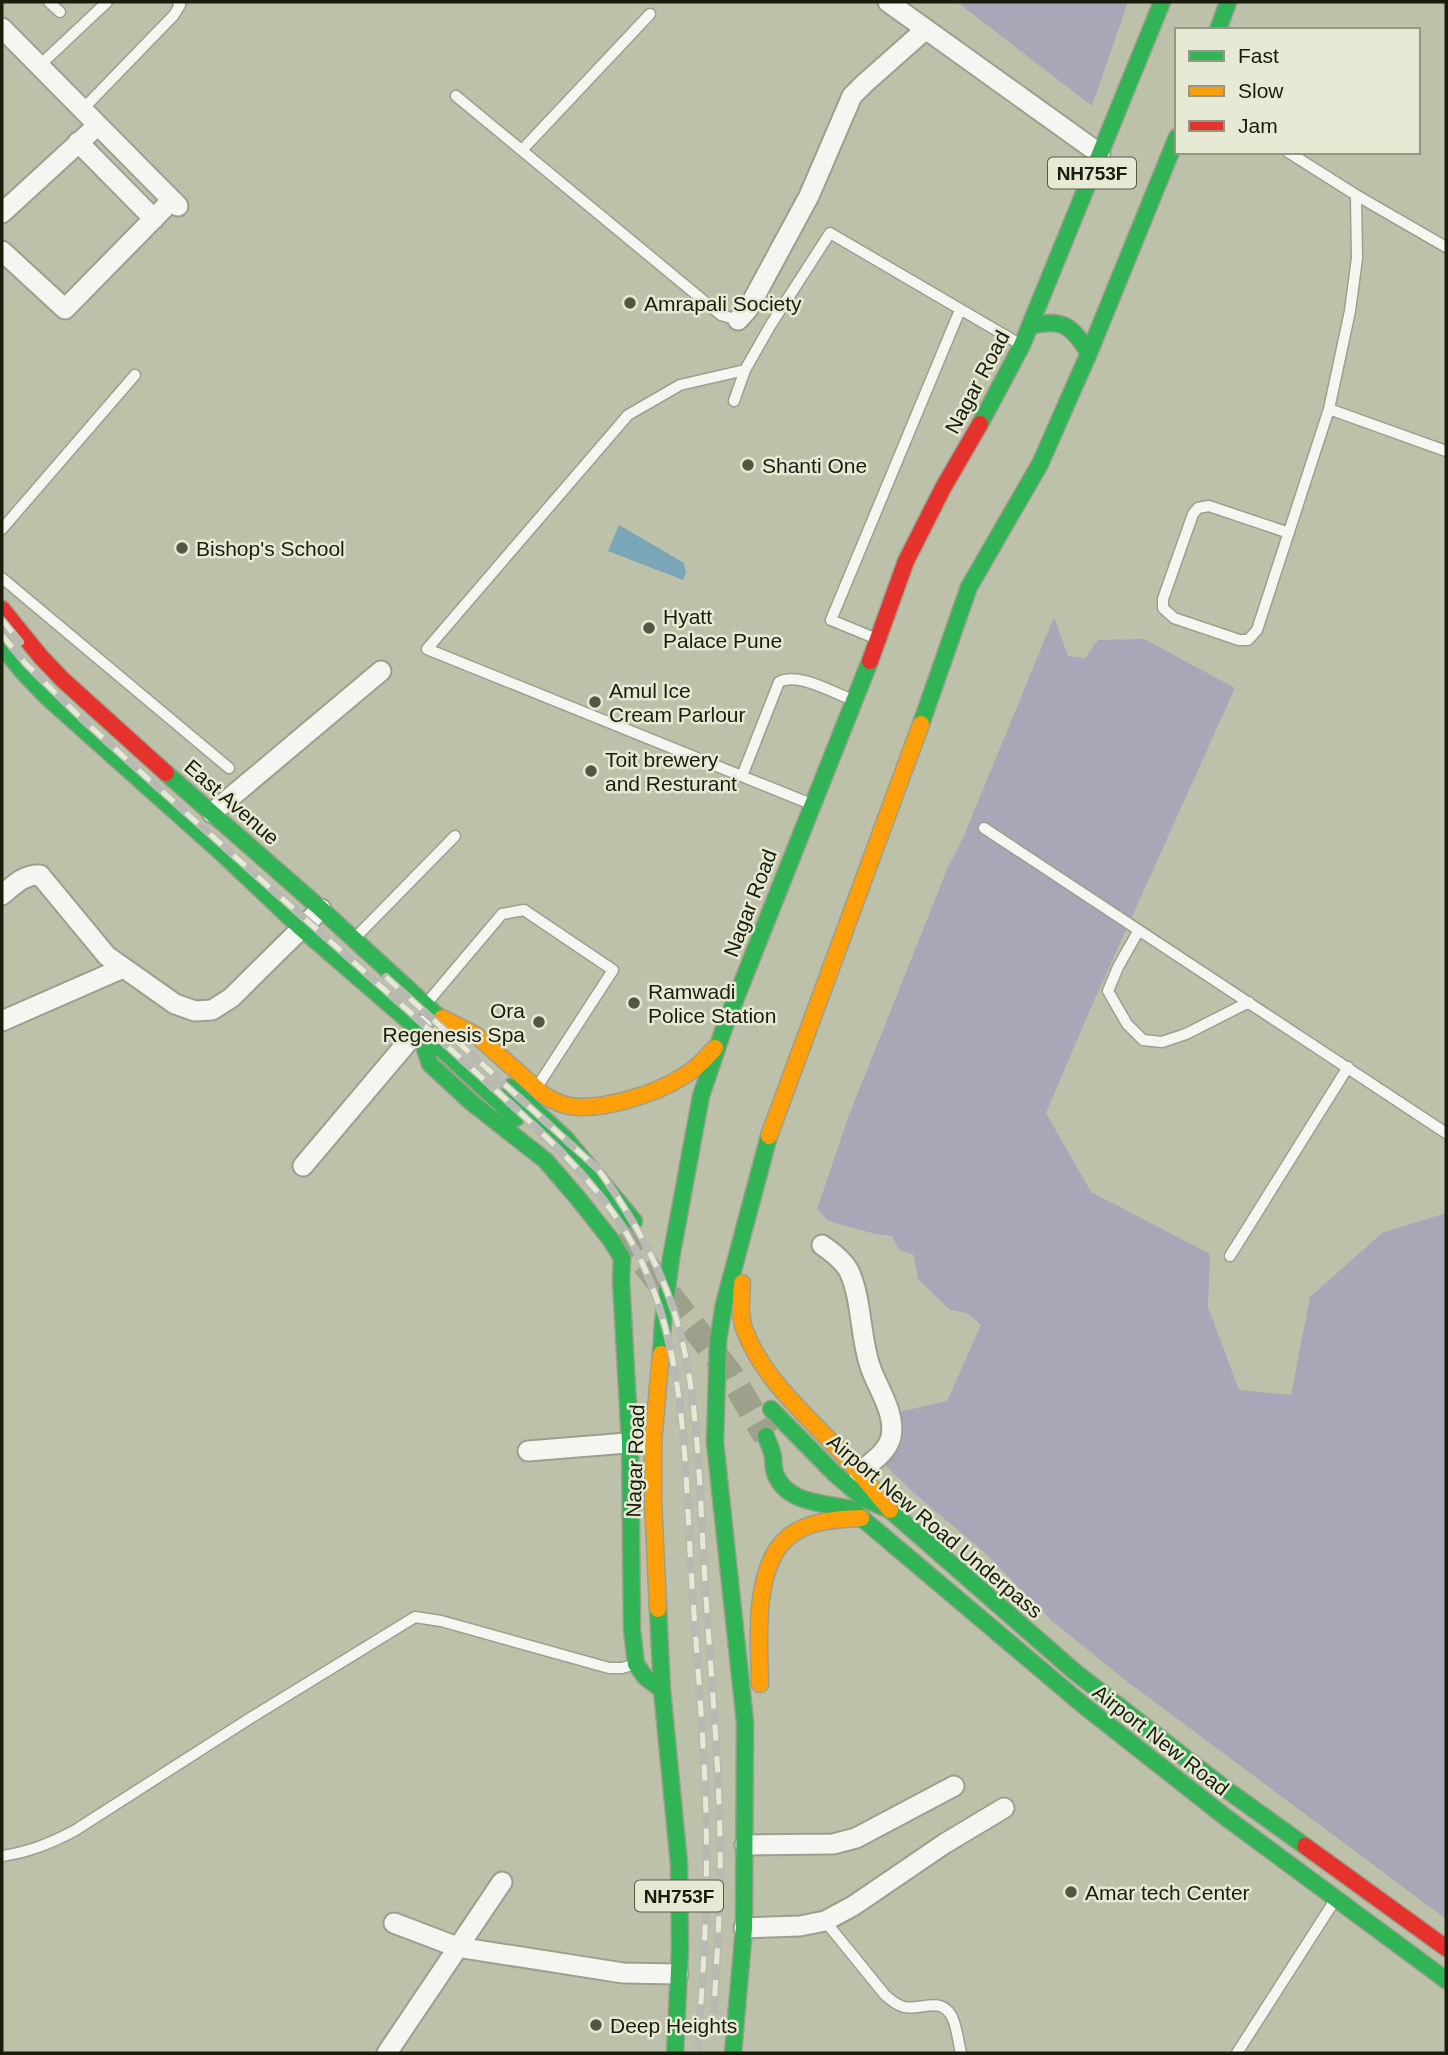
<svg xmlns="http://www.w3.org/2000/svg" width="1448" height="2055" font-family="Helvetica,sans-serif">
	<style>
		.green { fill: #aaa6b7 }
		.water { fill: #7aa6b7 }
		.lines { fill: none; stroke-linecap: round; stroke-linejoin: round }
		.secondary-tunnel { stroke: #9da08a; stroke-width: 26; stroke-dasharray: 26 13; stroke-linecap: butt }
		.lane-casing { stroke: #9d9f8d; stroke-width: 13 }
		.street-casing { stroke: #9d9f8d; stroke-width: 23 }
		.fast-casing { stroke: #9d9f8d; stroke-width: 19 }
		.slow-casing { stroke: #9d9f8d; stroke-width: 19 }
		.jam-casing { stroke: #9d9f8d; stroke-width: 19 }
		.lane { stroke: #f5f6f2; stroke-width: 10 }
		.street { stroke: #f5f6f2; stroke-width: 19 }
		.fast { stroke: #30b455; stroke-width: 16 }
		.slow { stroke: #ff9f0a; stroke-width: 16 }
		.jam { stroke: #e5322d; stroke-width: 16 }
		.rail-casing { stroke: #b8b9b2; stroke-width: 8 }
		.rail { stroke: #e6e9d4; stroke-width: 5; stroke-dasharray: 16; stroke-linecap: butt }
		.poi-dot { fill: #535643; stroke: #e6e9d4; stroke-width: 2.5 }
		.labels { text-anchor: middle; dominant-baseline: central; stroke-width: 5; stroke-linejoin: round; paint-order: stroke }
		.shield { fill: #e6e9d4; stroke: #575a48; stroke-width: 2 }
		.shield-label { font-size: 19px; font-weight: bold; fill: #1a1c0c }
		.poi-label { font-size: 21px; fill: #1a1c0c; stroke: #e6e9d4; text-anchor: start }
		.street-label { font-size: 21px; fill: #1a1c0c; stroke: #e6e9d4 }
	</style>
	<rect width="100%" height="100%" fill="#bec1aa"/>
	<path class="green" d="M957 2H1128L1092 106Z
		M1054 617 1068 656 1085 658 1098 640 1144 639 1235 688 1090 1010 1046 1113 1091 1192 1210 1254 1208 1307 1239 1390 1291 1395 1310 1297 1382 1233 1446 1213V1919L1129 1683 1052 1621 983 1551 916 1495 886 1466 895 1413 947 1401 981 1325 967 1313 950 1310 918 1279 914 1255 898 1249 892 1236 875 1234 828 1221 817 1209 849 1115 948 867 963 838Z"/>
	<path class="water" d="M619 525 684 563 686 573 683 580 608 551Z"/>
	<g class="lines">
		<path class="secondary-tunnel" d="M621 1233 730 1374 766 1436"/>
		<defs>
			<path id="lane" d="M49 2 60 12
				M39 66 107 2
				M456 96 721 315 738 320
				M82 110 174 15 180 5 178 2
				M522 150 650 14
				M1288 152 1356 195 1446 247
				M734 401 745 370
				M1329 409 1350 311 1357 258 1356 195
				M2 529 135 375
				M1289 533 1209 506 1198 508 1193 514 1163 599V608L1174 618 1239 640H1248L1257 630 1329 409 1446 451
				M2 578 229 768
				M872 637 831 620 960 310
				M742 776 779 682C797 672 830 691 848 698
				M806 802 427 649 628 415 680 385 745 370 770 326 830 233 1018 343
				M984 828 1446 1133
				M1139 930 1118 967 1108 991 1127 1024 1143 1040 1162 1042 1186 1034 1249 1002
				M354 939 455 836
				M426 1004 502 914 524 910 613 970 539 1084
				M1230 1256 1348 1067
				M2 1856C29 1852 49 1844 74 1831L252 1717 415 1617 441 1621 609 1668H622L632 1665
				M825 1921 885 1995C891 2000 896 2005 904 2007 920 2011 939 1996 951 2015 957 2025 958 2042 961 2053
				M1237 2053 1335 1900"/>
			<path id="street" d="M888 2 1100 154
				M2 28 178 206
				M78 142 154 219
				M2 213 98 125
				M2 251 65 309 172 200
				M738 320 748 309 809 196 852 96 864 84 926 29
				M212 813 381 671
				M2 895C14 885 24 874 40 875L107 956 175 1004 195 1011 212 1010 231 998 321 909
				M2 1021 123 968
				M303 1166 422 1025
				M822 1245C832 1252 843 1260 849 1271 862 1299 860 1337 870 1366 877 1388 896 1412 891 1437 887 1453 870 1463 859 1473
				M528 1451 639 1442
				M745 1845 833 1844 856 1838 954 1786
				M394 1923 457 1947 623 1973 678 1974
				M744 1928 800 1926 825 1921 853 1906 944 1844 1004 1808
				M387 2053 502 1882"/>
			<path id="fast" d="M1218 30 1228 2
				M1030 326C1063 318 1071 325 1089 353
				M980 424 1022 345 1162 2
				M2 646 23 672 47 697 224 855 301 928 447 1054 516 1118
				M921 724 969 587 1040 464 1089 353 1177 137
				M166 773 321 909 453 1030
				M418 1029 430 1064 471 1102 545 1160 577 1197 611 1240 622 1258 621 1280 630 1442 632 1630 636 1664 645 1677 662 1690
				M510 1087 566 1139 634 1221
				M661 1354 663 1322 671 1258 701 1096 724 1028 870 661
				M771 1409 834 1473 864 1499 890 1510 1075 1672 1223 1787 1305 1846
				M766 1436C768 1443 772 1450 773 1457 774 1463 773 1468 775 1473 786 1504 825 1503 851 1509L1083 1705 1224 1816 1446 1980
				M658 1609 662 1690 679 1864 680 1949 675 2053
				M733 2053 744 1928 745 1722 715 1442 718 1341 724 1304 769 1136"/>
			<path id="slow" d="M442 1018 476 1035 545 1096C553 1100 561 1105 570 1106 602 1111 655 1094 682 1077 695 1070 705 1059 715 1048
				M769 1136 921 724
				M742 1283C741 1299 739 1316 745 1331 763 1378 804 1413 838 1449 856 1468 873 1489 890 1510
				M658 1609 653 1499V1442L661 1354
				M760 1684C759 1640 751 1556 797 1531 816 1520 840 1519 861 1518"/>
			<path id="jam" d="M2 609 41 657 63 680 166 773
				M870 661 906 561 943 488 980 424
				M1305 1846 1446 1948"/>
		</defs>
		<use href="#lane" class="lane-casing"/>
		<use href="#street" class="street-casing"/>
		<use href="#fast" class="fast-casing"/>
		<use href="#slow" class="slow-casing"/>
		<use href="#jam" class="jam-casing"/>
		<use href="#lane" class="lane"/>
		<use href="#street" class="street"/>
		<use href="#fast" class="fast"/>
		<use href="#slow" class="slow"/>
		<use href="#jam" class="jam"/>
		<defs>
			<path id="rail" d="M2 620 20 642
				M2 635 26 664 81 718C191 818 302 916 413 1015 446 1045 479 1075 513 1106 555 1145 598 1185 628 1236 689 1340 684 1468 692 1584 697 1661 704 1737 706 1814 708 1894 704 1973 697 2052
				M386 977 598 1169C629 1212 656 1258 673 1308 699 1387 699 1483 704 1565 710 1673 722 1781 720 1888 719 1929 716 1969 714 2010"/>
		</defs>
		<use href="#rail" class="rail-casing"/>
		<use href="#rail" class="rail"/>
	</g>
	<g class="poi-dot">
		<circle cx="630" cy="303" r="7"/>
		<circle cx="748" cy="465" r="7"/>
		<circle cx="182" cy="548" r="7"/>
		<circle cx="649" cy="628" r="7"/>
		<circle cx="595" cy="702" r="7"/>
		<circle cx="591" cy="771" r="7"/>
		<circle cx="634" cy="1003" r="7"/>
		<circle cx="539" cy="1022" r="7"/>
		<circle cx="1071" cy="1892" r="7"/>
		<circle cx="596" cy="2025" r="7"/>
	</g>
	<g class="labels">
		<g class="shield">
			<rect x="1048" y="157.5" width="88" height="31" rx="5"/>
			<rect x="635" y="1880.5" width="88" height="31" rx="5"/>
		</g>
		<g class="shield-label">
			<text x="1092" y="173">NH753F</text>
			<text x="679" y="1896">NH753F</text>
		</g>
		<g class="poi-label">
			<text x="644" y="303">Amrapali Society</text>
			<text x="762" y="465">Shanti One</text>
			<text x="196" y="548">Bishop's School</text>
			<text x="663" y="616">Hyatt<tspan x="663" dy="24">Palace Pune</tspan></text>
			<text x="609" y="690">Amul Ice<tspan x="609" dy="24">Cream Parlour</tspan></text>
			<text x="605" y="759">Toit brewery<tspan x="605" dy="24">and Resturant</tspan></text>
			<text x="648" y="991">Ramwadi<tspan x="648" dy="24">Police Station</tspan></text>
			<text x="525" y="1010" text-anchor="end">Ora<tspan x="525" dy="24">Regenesis Spa</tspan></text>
			<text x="1085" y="1892">Amar tech Center</text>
			<text x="610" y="2025">Deep Heights</text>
		</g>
		<g class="street-label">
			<text transform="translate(977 382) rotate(-62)">Nagar Road</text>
			<text transform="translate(232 802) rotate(41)">East Avenue</text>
			<text transform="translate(750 903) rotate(-69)">Nagar Road</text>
			<text transform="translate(635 1461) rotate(-88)">Nagar Road</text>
			<text transform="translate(935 1526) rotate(40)">Airport New Road Underpass</text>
			<text transform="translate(1161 1740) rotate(38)">Airport New Road</text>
		</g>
	</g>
	<rect width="1448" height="2055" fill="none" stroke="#1a1c0c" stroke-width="7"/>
	<rect x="1175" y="28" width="245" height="126" fill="#e6e9d4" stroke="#949784" stroke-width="2"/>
	<rect x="1189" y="51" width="35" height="10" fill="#30b455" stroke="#949784" stroke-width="2"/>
	<text x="1238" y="63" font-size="21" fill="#1a1c0c">Fast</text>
	<rect x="1189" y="86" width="35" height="10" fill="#ff9f0a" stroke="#949784" stroke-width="2"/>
	<text x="1238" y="98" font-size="21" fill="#1a1c0c">Slow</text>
	<rect x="1189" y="121" width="35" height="10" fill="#e5322d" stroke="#949784" stroke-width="2"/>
	<text x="1238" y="133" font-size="21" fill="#1a1c0c">Jam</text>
</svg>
